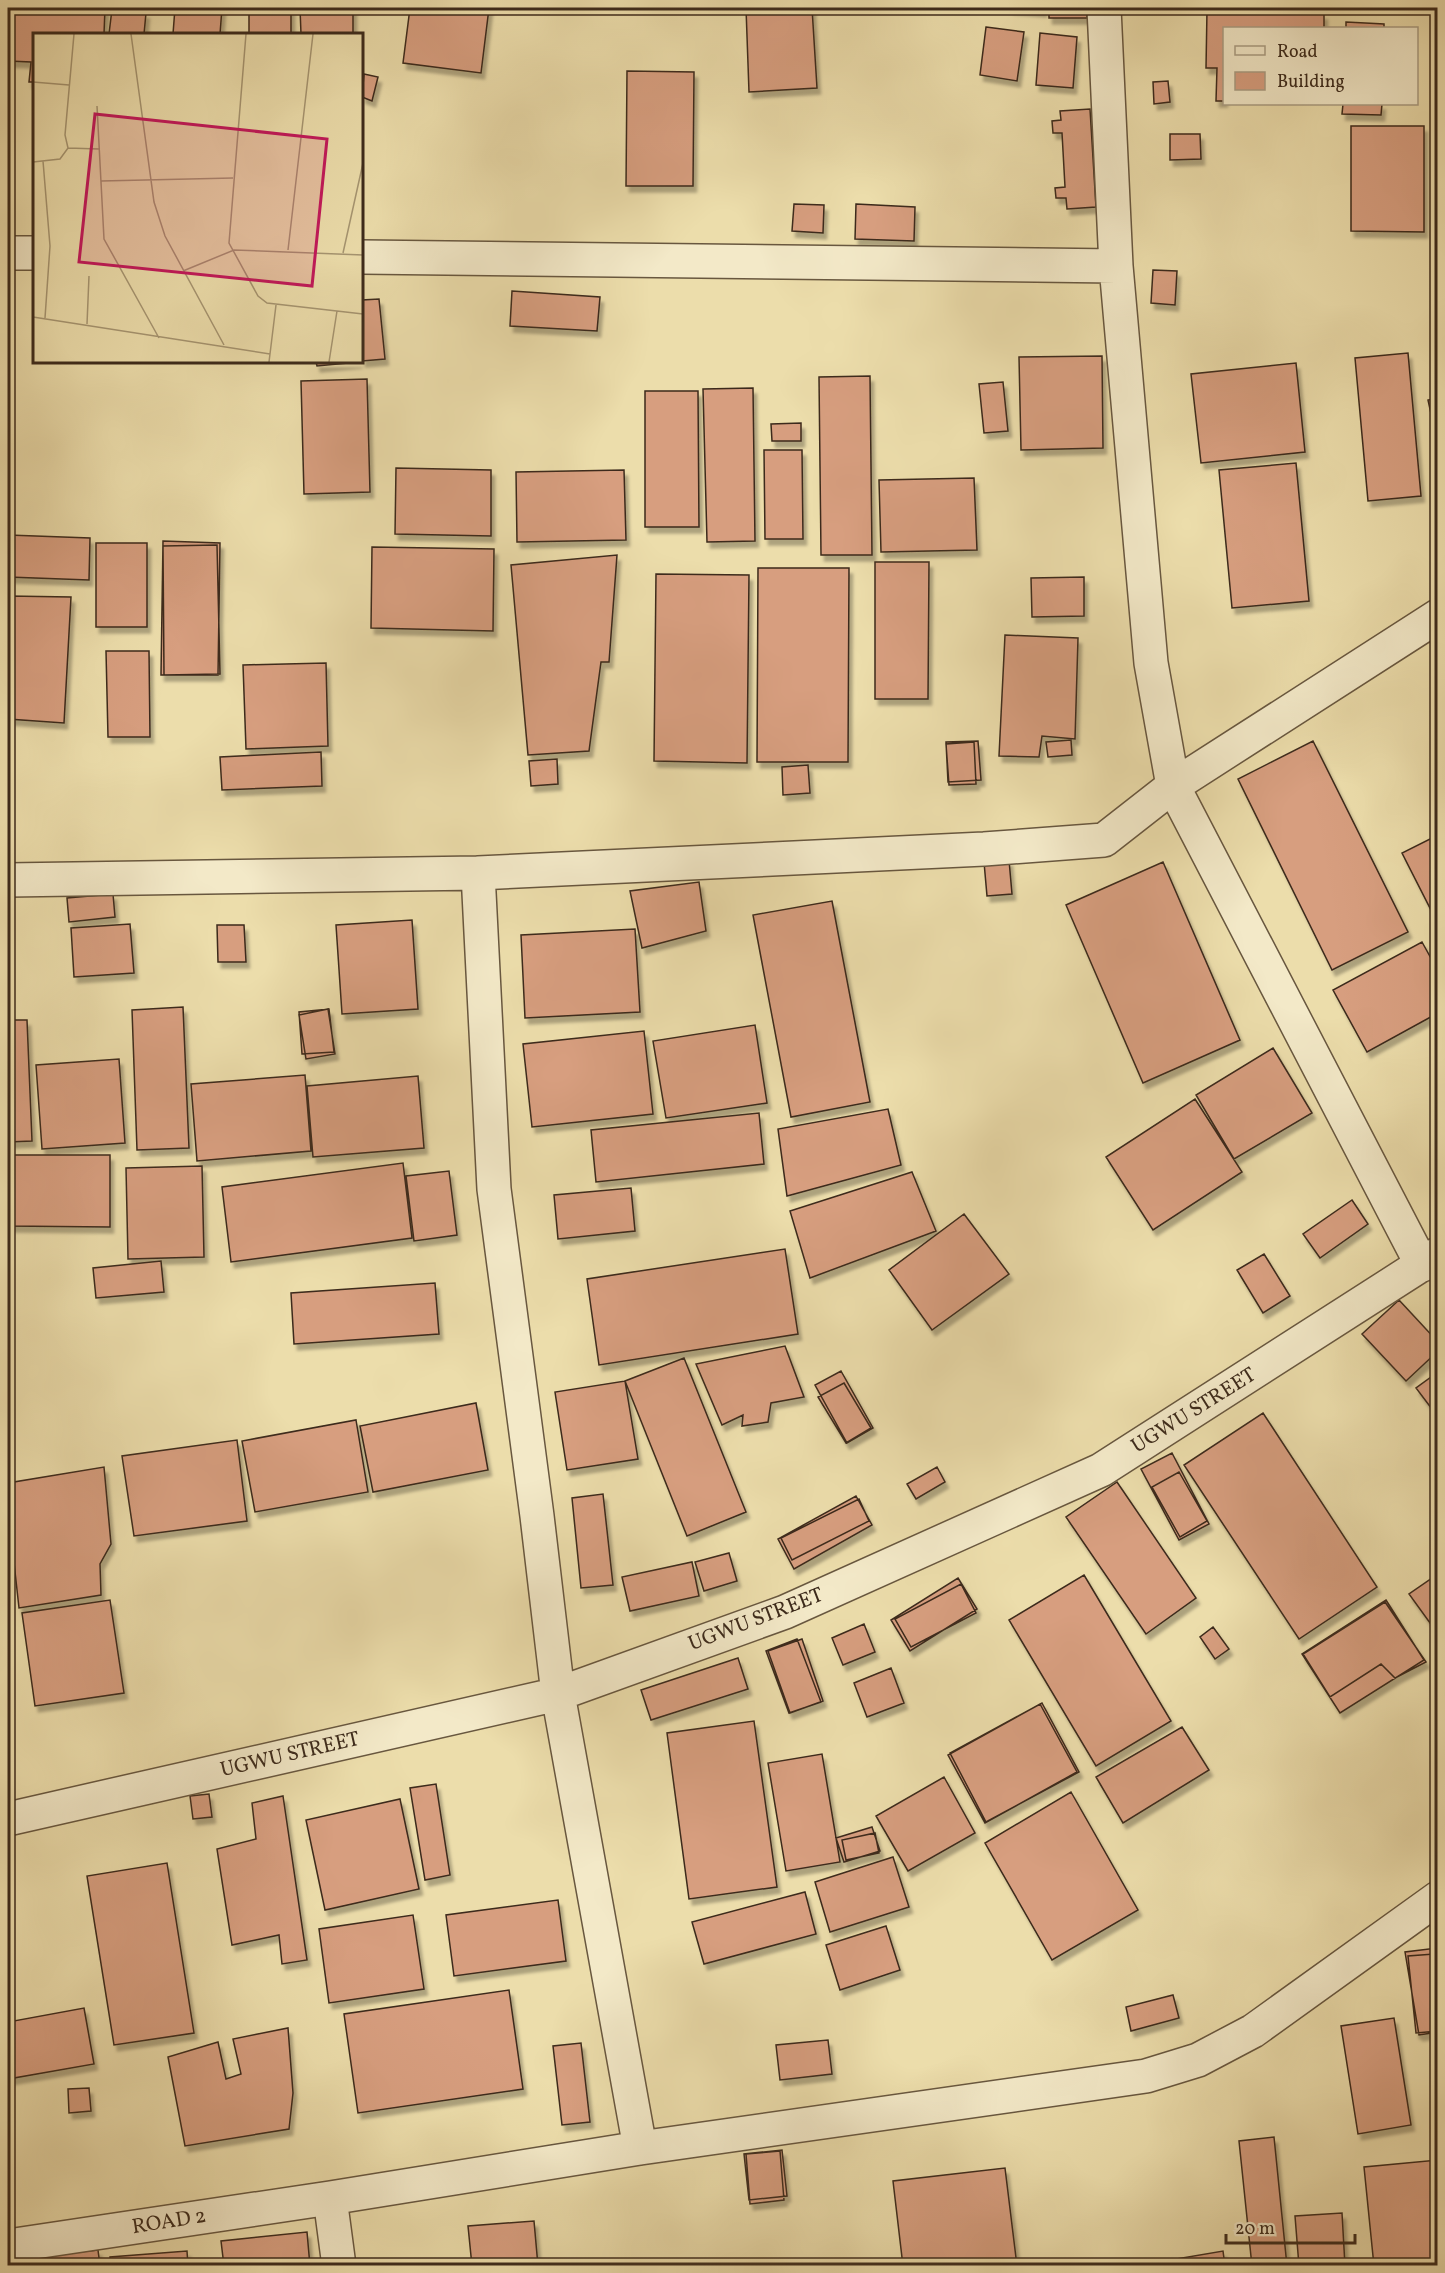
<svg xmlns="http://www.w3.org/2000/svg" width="1445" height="2273" font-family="Vollkorn,serif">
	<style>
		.building { fill: #d79e7f; stroke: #3c2a1b; stroke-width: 1.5; filter: url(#shadow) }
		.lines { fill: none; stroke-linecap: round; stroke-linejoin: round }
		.street-casing { stroke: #68573f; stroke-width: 36 }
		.street { stroke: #f3e9c8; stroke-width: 33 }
		.labels { text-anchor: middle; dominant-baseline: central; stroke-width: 4.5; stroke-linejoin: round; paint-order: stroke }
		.street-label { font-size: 21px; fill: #3c2a1b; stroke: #f3e9c8 }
		.inset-road { fill: none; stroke: #a69571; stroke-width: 1.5 }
		.view { fill: #c2185b; fill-opacity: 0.15; stroke: #c2185b; stroke-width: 3 }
		.inset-edge { fill: none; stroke: #3c2a1b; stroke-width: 3 }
	</style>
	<defs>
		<filter id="shadow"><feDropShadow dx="3.5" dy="6" stdDeviation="1.5" flood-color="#0004"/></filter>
	</defs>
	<rect width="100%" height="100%" fill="#ecddab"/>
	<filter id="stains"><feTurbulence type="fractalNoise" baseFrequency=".00333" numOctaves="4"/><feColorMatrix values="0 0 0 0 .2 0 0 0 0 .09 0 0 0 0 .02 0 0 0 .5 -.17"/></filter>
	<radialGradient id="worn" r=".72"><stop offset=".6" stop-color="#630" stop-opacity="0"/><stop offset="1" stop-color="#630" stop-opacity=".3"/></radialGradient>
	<path class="building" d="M8 8H105L104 34H34V82H29L31 62 8 61Z
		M175 8H222L220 34H173Z
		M249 8H291V34H249Z
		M300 8H353V34H301Z
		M410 8H489L481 73 403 63Z
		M746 8H812L817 88 749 92Z
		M1009 8H1043V11Z
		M1049 8H1087V18H1049Z
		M112 9 146 13 144 34H109Z
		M1207 10 1324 14V28H1224V101H1216L1217 68H1206Z
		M1346 22 1384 24V28H1346Z
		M986 27 1024 32 1017 81 980 75Z
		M1040 33 1077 37 1073 88 1036 85Z
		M627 71 694 72 693 186H626Z
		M364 74 378 77 372 101 362 97Z
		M1168 81 1170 102 1154 104 1153 82Z
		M1343 104H1382L1381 115 1342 114Z
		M1090 109 1096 207 1067 209 1066 198H1056L1055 188 1065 187 1062 133H1053L1052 121 1061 120 1060 111Z
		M1351 126H1424V232L1351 231Z
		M1170 134H1200L1201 159 1170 160Z
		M1438 194V239H1433Z
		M794 204 824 205 823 233 792 231Z
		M856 204 915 207 914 241 855 239Z
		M1153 270 1177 271 1175 305 1151 303Z
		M512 291 600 297 597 331 510 326Z
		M379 299 385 359 362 361V300Z
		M1408 353 1421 496 1368 501 1355 358Z
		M1102 356 1103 448 1021 450 1019 357Z
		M316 362H359L317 366Z
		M1296 363 1305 452 1201 463 1191 374Z
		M870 376 872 555H821L819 377Z
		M367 379 370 492 304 494 301 381Z
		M1003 382 1008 431 984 433 979 384Z
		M753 388 755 541 707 542 703 389Z
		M645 391H698L699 527H645Z
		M1438 398V445L1428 400Z
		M801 423V441H772L771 424Z
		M764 450H802L803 539H765Z
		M1296 463 1309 601 1232 608 1219 470Z
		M396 468 491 470V536L395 534Z
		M624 470 626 540 517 542 516 472Z
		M974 478 977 550 881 552 879 480Z
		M8 535 90 538 89 580 8 577Z
		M163 541 220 543 218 675H161Z
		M96 543H147V627H96Z
		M217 545 220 674 164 675 163 546Z
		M372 547 494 549 493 631 371 628Z
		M617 555 609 662H601L589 751 528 755 511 565Z
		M875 562H929L928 699H875Z
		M758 568H849L848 762H757Z
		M656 574 749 575 747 763 654 761Z
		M1084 577V616L1032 617 1031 578Z
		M8 596 71 597 64 723 8 719Z
		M1005 635 1078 638 1075 739 1042 736 1039 757 999 756Z
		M106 651H149L150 737H108Z
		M326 663 328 746 246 749 243 665Z
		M1071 740 1072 755 1048 757 1046 742Z
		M978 741 981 780 948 782 946 742Z
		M1313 741 1408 932 1332 970 1238 779Z
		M974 742 976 784 949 785 946 744Z
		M321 752 322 786 222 790 220 757Z
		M557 759 558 784 531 786 529 761Z
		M808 765 810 793 783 795 782 767Z
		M1438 835V912L1433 914 1402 853Z
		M1009 860 1012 894 987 896 984 862Z
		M1163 862 1240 1040 1143 1083 1066 905Z
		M699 882 706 931 642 948 630 891Z
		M113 894 115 917 69 922 67 898Z
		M832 901 870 1102 791 1117 753 915Z
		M412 920 418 1009 342 1014 336 925Z
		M130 924 134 973 74 977 71 928Z
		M217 925H244L246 962H218Z
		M635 929 640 1012 525 1018 521 935Z
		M1422 942 1438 971V1013L1367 1052 1333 990Z
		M183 1007 189 1148 137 1150 132 1010Z
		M328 1009 335 1054 306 1059 299 1015Z
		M329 1009 334 1052 302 1054 299 1012Z
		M8 1020H27L32 1141 8 1142Z
		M755 1025 767 1103 666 1118 653 1041Z
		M644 1031 653 1114 532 1127 523 1044Z
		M1273 1048 1312 1113 1234 1159 1196 1095Z
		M119 1059 125 1143 42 1149 36 1065Z
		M305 1075 311 1151 197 1161 191 1084Z
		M418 1076 424 1148 313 1157 307 1086Z
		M1195 1099 1242 1172 1153 1230 1106 1157Z
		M888 1109 901 1165 787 1196 778 1129Z
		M759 1113 764 1164 596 1182 591 1130Z
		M8 1155H110V1227L8 1226Z
		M403 1163 412 1238 231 1262 222 1187Z
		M202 1166 204 1257 128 1259 126 1168Z
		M449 1171 457 1235 414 1241 406 1176Z
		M912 1172 936 1231 810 1278 790 1211Z
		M631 1188 635 1231 558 1239 554 1195Z
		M1352 1200 1368 1224 1320 1258 1303 1234Z
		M964 1214 1009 1274 932 1330 889 1270Z
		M785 1249 798 1334 599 1365 587 1279Z
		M1264 1254 1290 1296 1263 1313 1237 1270Z
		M161 1261 164 1292 96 1298 93 1268Z
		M435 1283 439 1334 294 1344 291 1293Z
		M1399 1300 1438 1342V1351L1406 1381 1362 1334Z
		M785 1346 804 1397 771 1403 768 1422 742 1426 743 1415 722 1425 696 1364Z
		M684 1358 746 1512 687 1536 625 1381Z
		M841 1371 873 1428 847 1443 815 1385Z
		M1438 1372V1417L1416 1388Z
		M625 1381 638 1459 567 1470 555 1392Z
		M844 1383 871 1428 846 1443 818 1397Z
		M476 1403 488 1470 373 1492 360 1426Z
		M1263 1413 1377 1587 1299 1639 1184 1465Z
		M356 1420 368 1492 255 1512 242 1441Z
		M237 1440 247 1521 134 1536 122 1456Z
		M1172 1453 1209 1524 1179 1540 1141 1469Z
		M104 1467 111 1544 100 1564 101 1595 19 1608 8 1508V1483Z
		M937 1467 945 1482 916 1499 907 1484Z
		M1179 1472 1207 1521 1180 1537 1152 1487Z
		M1117 1482 1196 1598 1146 1634 1066 1517Z
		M603 1494 613 1585 581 1588 572 1498Z
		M856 1496 872 1525 794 1569 778 1539Z
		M859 1499 869 1521 792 1560 781 1538Z
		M729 1553 737 1581 704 1591 695 1562Z
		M692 1562 699 1596 630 1611 622 1577Z
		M1438 1574V1634L1409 1594Z
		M1084 1575 1171 1721 1096 1766 1009 1620Z
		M958 1578 977 1609 910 1651 891 1620Z
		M961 1584 976 1613 911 1647 895 1619Z
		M110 1600 124 1693 35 1706 22 1613Z
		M1386 1600 1424 1660 1340 1713 1302 1654Z
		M1385 1602 1426 1662 1395 1678 1381 1664 1330 1697 1303 1654Z
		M864 1624 875 1652 843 1665 832 1638Z
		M1213 1627 1229 1649 1215 1659 1200 1637Z
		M797 1639 821 1702 789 1713 766 1651Z
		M802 1639 823 1701 790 1713 768 1651Z
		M738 1658 748 1689 651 1720 641 1690Z
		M891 1668 904 1703 867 1717 854 1683Z
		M1042 1703 1079 1772 986 1822 950 1753Z
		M1040 1704 1077 1772 985 1823 948 1755Z
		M754 1721 777 1887 689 1899 667 1733Z
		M1182 1727 1209 1770 1123 1823 1096 1777Z
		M822 1754 840 1862 786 1871 768 1763Z
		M944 1777 975 1833 908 1871 876 1816Z
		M436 1784 450 1875 425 1880 410 1788Z
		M1071 1792 1138 1910 1052 1960 985 1843Z
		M209 1794 212 1817 193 1819 190 1796Z
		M283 1796 307 1960 282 1964 279 1935 232 1945 217 1849 256 1839 252 1803Z
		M400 1799 419 1889 325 1910 306 1820Z
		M872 1827 880 1851 844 1862 836 1838Z
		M875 1833 879 1853 846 1860 842 1840Z
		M893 1857 909 1907 830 1932 815 1882Z
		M167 1863 194 2033 114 2045 87 1876Z
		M805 1892 816 1934 704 1964 692 1922Z
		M558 1900 566 1961 454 1976 446 1915Z
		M413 1915 424 1989 329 2003 319 1929Z
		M886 1926 900 1970 840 1990 826 1945Z
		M1437 1948 1438 2032 1419 2035 1405 1952Z
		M1434 1954 1438 1990V2031L1416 2033 1408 1956Z
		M509 1990 523 2089 358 2113 344 2014Z
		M1173 1995 1179 2018 1131 2031 1126 2007Z
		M84 2008 94 2064 8 2079V2022Z
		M1394 2018 1411 2125 1358 2134 1341 2026Z
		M288 2028 293 2093 289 2129 185 2146 168 2057 218 2042 226 2079 241 2074 233 2039Z
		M828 2040 832 2074 780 2080 776 2045Z
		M581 2043 590 2122 562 2125 553 2046Z
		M89 2088 91 2111 69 2113 68 2089Z
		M1274 2137 1287 2266H1252L1239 2141Z
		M782 2150 787 2196 749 2200 744 2154Z
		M780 2151 784 2200 750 2204 746 2154Z
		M1438 2160V2266H1374L1364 2167Z
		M1005 2168 1017 2266H903L893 2181Z
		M1342 2213 1345 2266H1299L1295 2216Z
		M534 2221 538 2266H472L468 2226Z
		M307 2232 310 2266H224L221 2241Z
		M98 2250 100 2266H8V2259Z
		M187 2251 188 2266H111L110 2257Z
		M1223 2251 1225 2266H1135Z"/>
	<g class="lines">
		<defs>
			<path id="street" d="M1104 8 1116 266 1151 663 1173 786 1422 1265
				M8 253H34
				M362 257 1116 266
				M478 873 494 1189 537 1516 558 1694 640 2148
				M8 880 478 873 984 849 1104 840 1173 786 1438 616
				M8 1819 558 1694 785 1612 1101 1470 1438 1254
				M330 2198 339 2266
				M8 2246 330 2198 640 2148 1146 2076 1198 2060 1253 2031 1438 1898"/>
		</defs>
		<use href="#street" class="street-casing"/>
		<use href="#street" class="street"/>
	</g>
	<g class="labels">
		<g class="street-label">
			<text transform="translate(1194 1411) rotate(-32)">UGWU STREET</text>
			<text transform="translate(756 1620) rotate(-21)">UGWU STREET</text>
			<text transform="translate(290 1755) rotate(-13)">UGWU STREET</text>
			<text transform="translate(169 2222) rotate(-9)">ROAD 2</text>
		</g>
	</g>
	<g transform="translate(33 33)">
		<rect width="330" height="330" fill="#ecddab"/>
		<path class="inset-road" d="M98 1 121 169 132 203 191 312M213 1 196 210 225 263 234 270 330 281M0 49 36 52M64 73 71 206 126 305M35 115 32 102 41 1M10 128 17 213 12 285M0 129 27 126 35 115 66 116M68 148 200 145M255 217 280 1M310 220 330 130M150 238 201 217 330 222M0 284 237 321M54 291 56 243M236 329 243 272M296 329 304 278"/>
		<path class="view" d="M62 81 294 106 279 253 46 229Z"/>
		<rect width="330" height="330" class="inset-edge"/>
	</g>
	<rect width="1445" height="2273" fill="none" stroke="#ecddab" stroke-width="30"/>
	<rect x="9" y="9" width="1427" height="2255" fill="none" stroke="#3c2a1b" stroke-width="3"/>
	<rect x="15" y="15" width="1415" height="2243" fill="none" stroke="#3c2a1b" stroke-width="1.5"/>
	<rect x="1223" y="27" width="195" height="78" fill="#f3e9c8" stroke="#aa9d83" stroke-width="1.5"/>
	<rect x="1235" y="46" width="30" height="9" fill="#f3e9c8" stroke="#aa9d83" stroke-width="1.5"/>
	<text x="1277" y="57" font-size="18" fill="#3c2a1b">Road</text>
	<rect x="1235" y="72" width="30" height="18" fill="#d79e7f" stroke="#aa9d83" stroke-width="1.5"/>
	<text x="1277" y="87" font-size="18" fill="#3c2a1b">Building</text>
	<path d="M1226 2234v9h129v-9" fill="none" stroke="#3c2a1b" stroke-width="3"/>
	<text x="1235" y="2234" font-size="18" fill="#3c2a1b" stroke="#f3e9c8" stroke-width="4.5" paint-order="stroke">20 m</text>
	<rect width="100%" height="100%" filter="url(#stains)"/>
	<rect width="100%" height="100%" fill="url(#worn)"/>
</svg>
